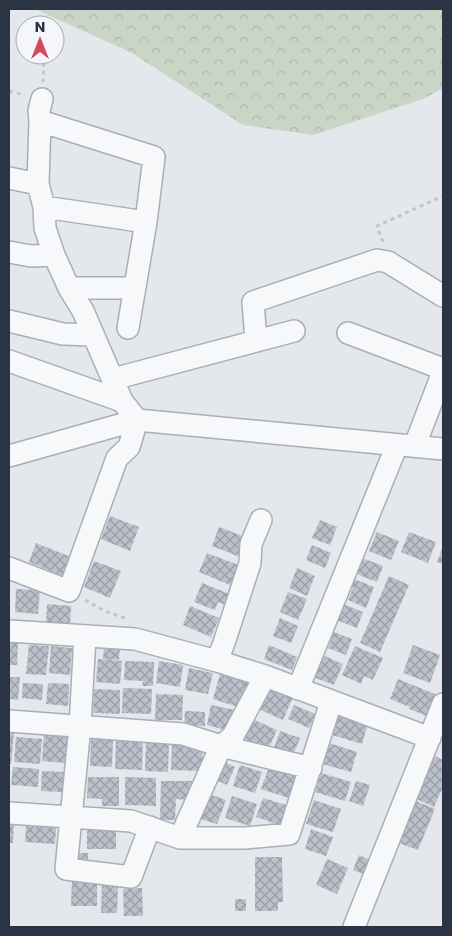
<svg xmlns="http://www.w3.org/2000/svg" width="452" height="936" font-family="Poppins,sans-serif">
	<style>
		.forest { fill: url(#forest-crowns) }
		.building { fill: url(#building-cross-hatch) }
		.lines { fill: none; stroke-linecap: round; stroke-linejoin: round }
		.minor-casing { stroke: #a9aeb7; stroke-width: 24 }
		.path { stroke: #c2c5cb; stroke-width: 3; stroke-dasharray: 4 4; stroke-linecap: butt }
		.minor { stroke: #f7f8fa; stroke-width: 21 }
	</style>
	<defs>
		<pattern id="forest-crowns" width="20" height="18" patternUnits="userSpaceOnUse" patternTransform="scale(1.25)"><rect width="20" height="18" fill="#c9d6c5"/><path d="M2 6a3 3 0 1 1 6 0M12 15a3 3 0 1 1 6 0" fill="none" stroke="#adb8ab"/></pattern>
		<pattern id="building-cross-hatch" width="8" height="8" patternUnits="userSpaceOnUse" patternTransform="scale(1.25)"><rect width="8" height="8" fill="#bbc0ca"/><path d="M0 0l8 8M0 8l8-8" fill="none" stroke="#989da6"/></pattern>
	</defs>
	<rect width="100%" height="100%" fill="#e4e7ec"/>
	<path class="forest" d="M35 9H443V88L423 99 313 135 243 125 132 53Z"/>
	<path class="building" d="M110 516 139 527 130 551 101 539Z
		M320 520 337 527 330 545 312 538Z
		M219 527 248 538 240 557 212 546Z
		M377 532 399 541 391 560 369 551Z
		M409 532 436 542 428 563 401 552Z
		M36 543 71 557 63 576 29 562Z
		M312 545 331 553 325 568 306 560Z
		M443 546V564L437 562Z
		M207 553 238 565 230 585 199 572Z
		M360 557 383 566 377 582 354 573Z
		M94 561 121 571 110 598 84 587Z
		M297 568 315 576 307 596 289 588Z
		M389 576 409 585 380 652 360 643Z
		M349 577 374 587 366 608 348 600 353 587 346 584Z
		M202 583 232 595 227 606 218 602 215 610 194 602Z
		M16 589 40 590 38 614 15 612Z
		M288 592 307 599 298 620 280 612Z
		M341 603 363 612 357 628 334 619Z
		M47 604 71 606 70 627 46 626Z
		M190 606 219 618 211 637 183 625Z
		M280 618 298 626 291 643 273 636Z
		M334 632 352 639 346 655 328 648Z
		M9 641 18 642 17 665H9Z
		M29 645 49 646 46 675 26 674Z
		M269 645 297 657 292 670 264 659Z
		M413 645 440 655 430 683 403 673Z
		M51 646 72 648 70 675 49 673Z
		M355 646 383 658 373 680 364 676 361 684 342 675Z
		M104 647 120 648 119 660 103 659Z
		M322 655 343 664 334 685 313 677Z
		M98 659 122 661 120 684 96 682Z
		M125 661 154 662 153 686H142L143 681 124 680Z
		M159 661 183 665 180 687 156 683Z
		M189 668 213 673 208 694 185 690Z
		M220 674 249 682 241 708 213 699Z
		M9 677H20L18 700 9 699Z
		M398 679 435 694 427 716 409 709 410 707 390 699Z
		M23 683 43 684 42 700 22 698Z
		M48 683 69 684 68 706 46 704Z
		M266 685 293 697 283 720 256 708Z
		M123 688 152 689 151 714 122 713Z
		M94 689 120 690V714L93 713Z
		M156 694 183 695 182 720H155Z
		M211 705 235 710 230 731 207 725Z
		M294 705 315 714 309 728 288 719Z
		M185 711 205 712V726L184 725Z
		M338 715 368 724 362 744 332 735Z
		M248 717 277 730 268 750 239 738Z
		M280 731 300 738 293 755 274 748Z
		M9 732 14 733 11 764H9Z
		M44 734 68 736 66 763 42 761Z
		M16 737 42 739 40 764 14 762Z
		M116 737 143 738 142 770 115 769Z
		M91 739 113 740 112 767 90 766Z
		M146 740 169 741 168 772 145 771Z
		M329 743 357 752 351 772 322 764Z
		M172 744 203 745 202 771 171 770Z
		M431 754 443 760V787L434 807 412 797Z
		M220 760 235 767 227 785 212 778Z
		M240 765 262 772 255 793 233 786Z
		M13 767 39 769 38 787 11 785Z
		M269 767 299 777 292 799 261 789Z
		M42 771 64 772 62 792 41 791Z
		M321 773 351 782 345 801 315 792Z
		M88 777H119V806H102V799L87 798Z
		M125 777 156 778V806L125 805Z
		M161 781H193L192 789H189V800L176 799 175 820H160Z
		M356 781 370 785 363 806 349 801Z
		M206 793 226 800 217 824 197 818Z
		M232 796 257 804 250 826 225 818Z
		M263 798 286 805 280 825 256 817Z
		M314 800 341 809 333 832 306 824Z
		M414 800 435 809 418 850 396 842Z
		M9 819H14L13 843H9Z
		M26 826 56 828 55 844 25 842Z
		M116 828V849H87V829Z
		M311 829 333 837 326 856 305 849Z
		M76 853H88V864H76Z
		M359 855 373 861 368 876 353 870Z
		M255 857H282L283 902H278V911H255Z
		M327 859 348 868 337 894 316 885Z
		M72 879 97 880V906H71Z
		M102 883 118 884 117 913H101Z
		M142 888 143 916H124L123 889Z
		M235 899H246V911H235Z"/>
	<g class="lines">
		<defs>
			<path id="minor" d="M40 121 154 157 146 222 128 328
				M9 178 38 184
				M44 207 146 222
				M9 252 31 256 54 255
				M69 288H134
				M9 321 63 334 92 335
				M348 333 443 369
				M256 341 253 302 377 260 388 262 443 296
				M9 361 122 401
				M113 379 294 331
				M415 445 443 372
				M9 456 137 420 443 449
				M9 568 69 591 117 458 129 447 137 420 122 401 83 311 69 288 54 255 45 228 44 207 38 184 40 121 39 111 42 99
				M9 631 135 639 217 661 265 676 430 738
				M85 636 80 726 66 869 131 877 150 827
				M217 661 224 643 250 563 251 544 261 520
				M298 689 397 445
				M9 721 183 734 221 746 311 768
				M9 813 131 821 180 838H245L289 834 331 702
				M180 838 221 746 233 736 265 676
				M354 927 443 704"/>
		</defs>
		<use href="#minor" class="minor-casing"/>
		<path class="path" d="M42 55 44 61 43 82
			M9 91 25 95
			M383 242 377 226 443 196
			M85 600 107 612 125 618"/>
		<use href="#minor" class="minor"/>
	</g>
	<rect width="452" height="936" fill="none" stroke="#2b3445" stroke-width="20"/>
	<g transform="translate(40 40)"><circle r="24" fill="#f4f6f9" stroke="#a4a8b1"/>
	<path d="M0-4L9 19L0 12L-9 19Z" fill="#d1495b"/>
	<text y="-8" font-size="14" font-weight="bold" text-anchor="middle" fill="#2b3445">N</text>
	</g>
</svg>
